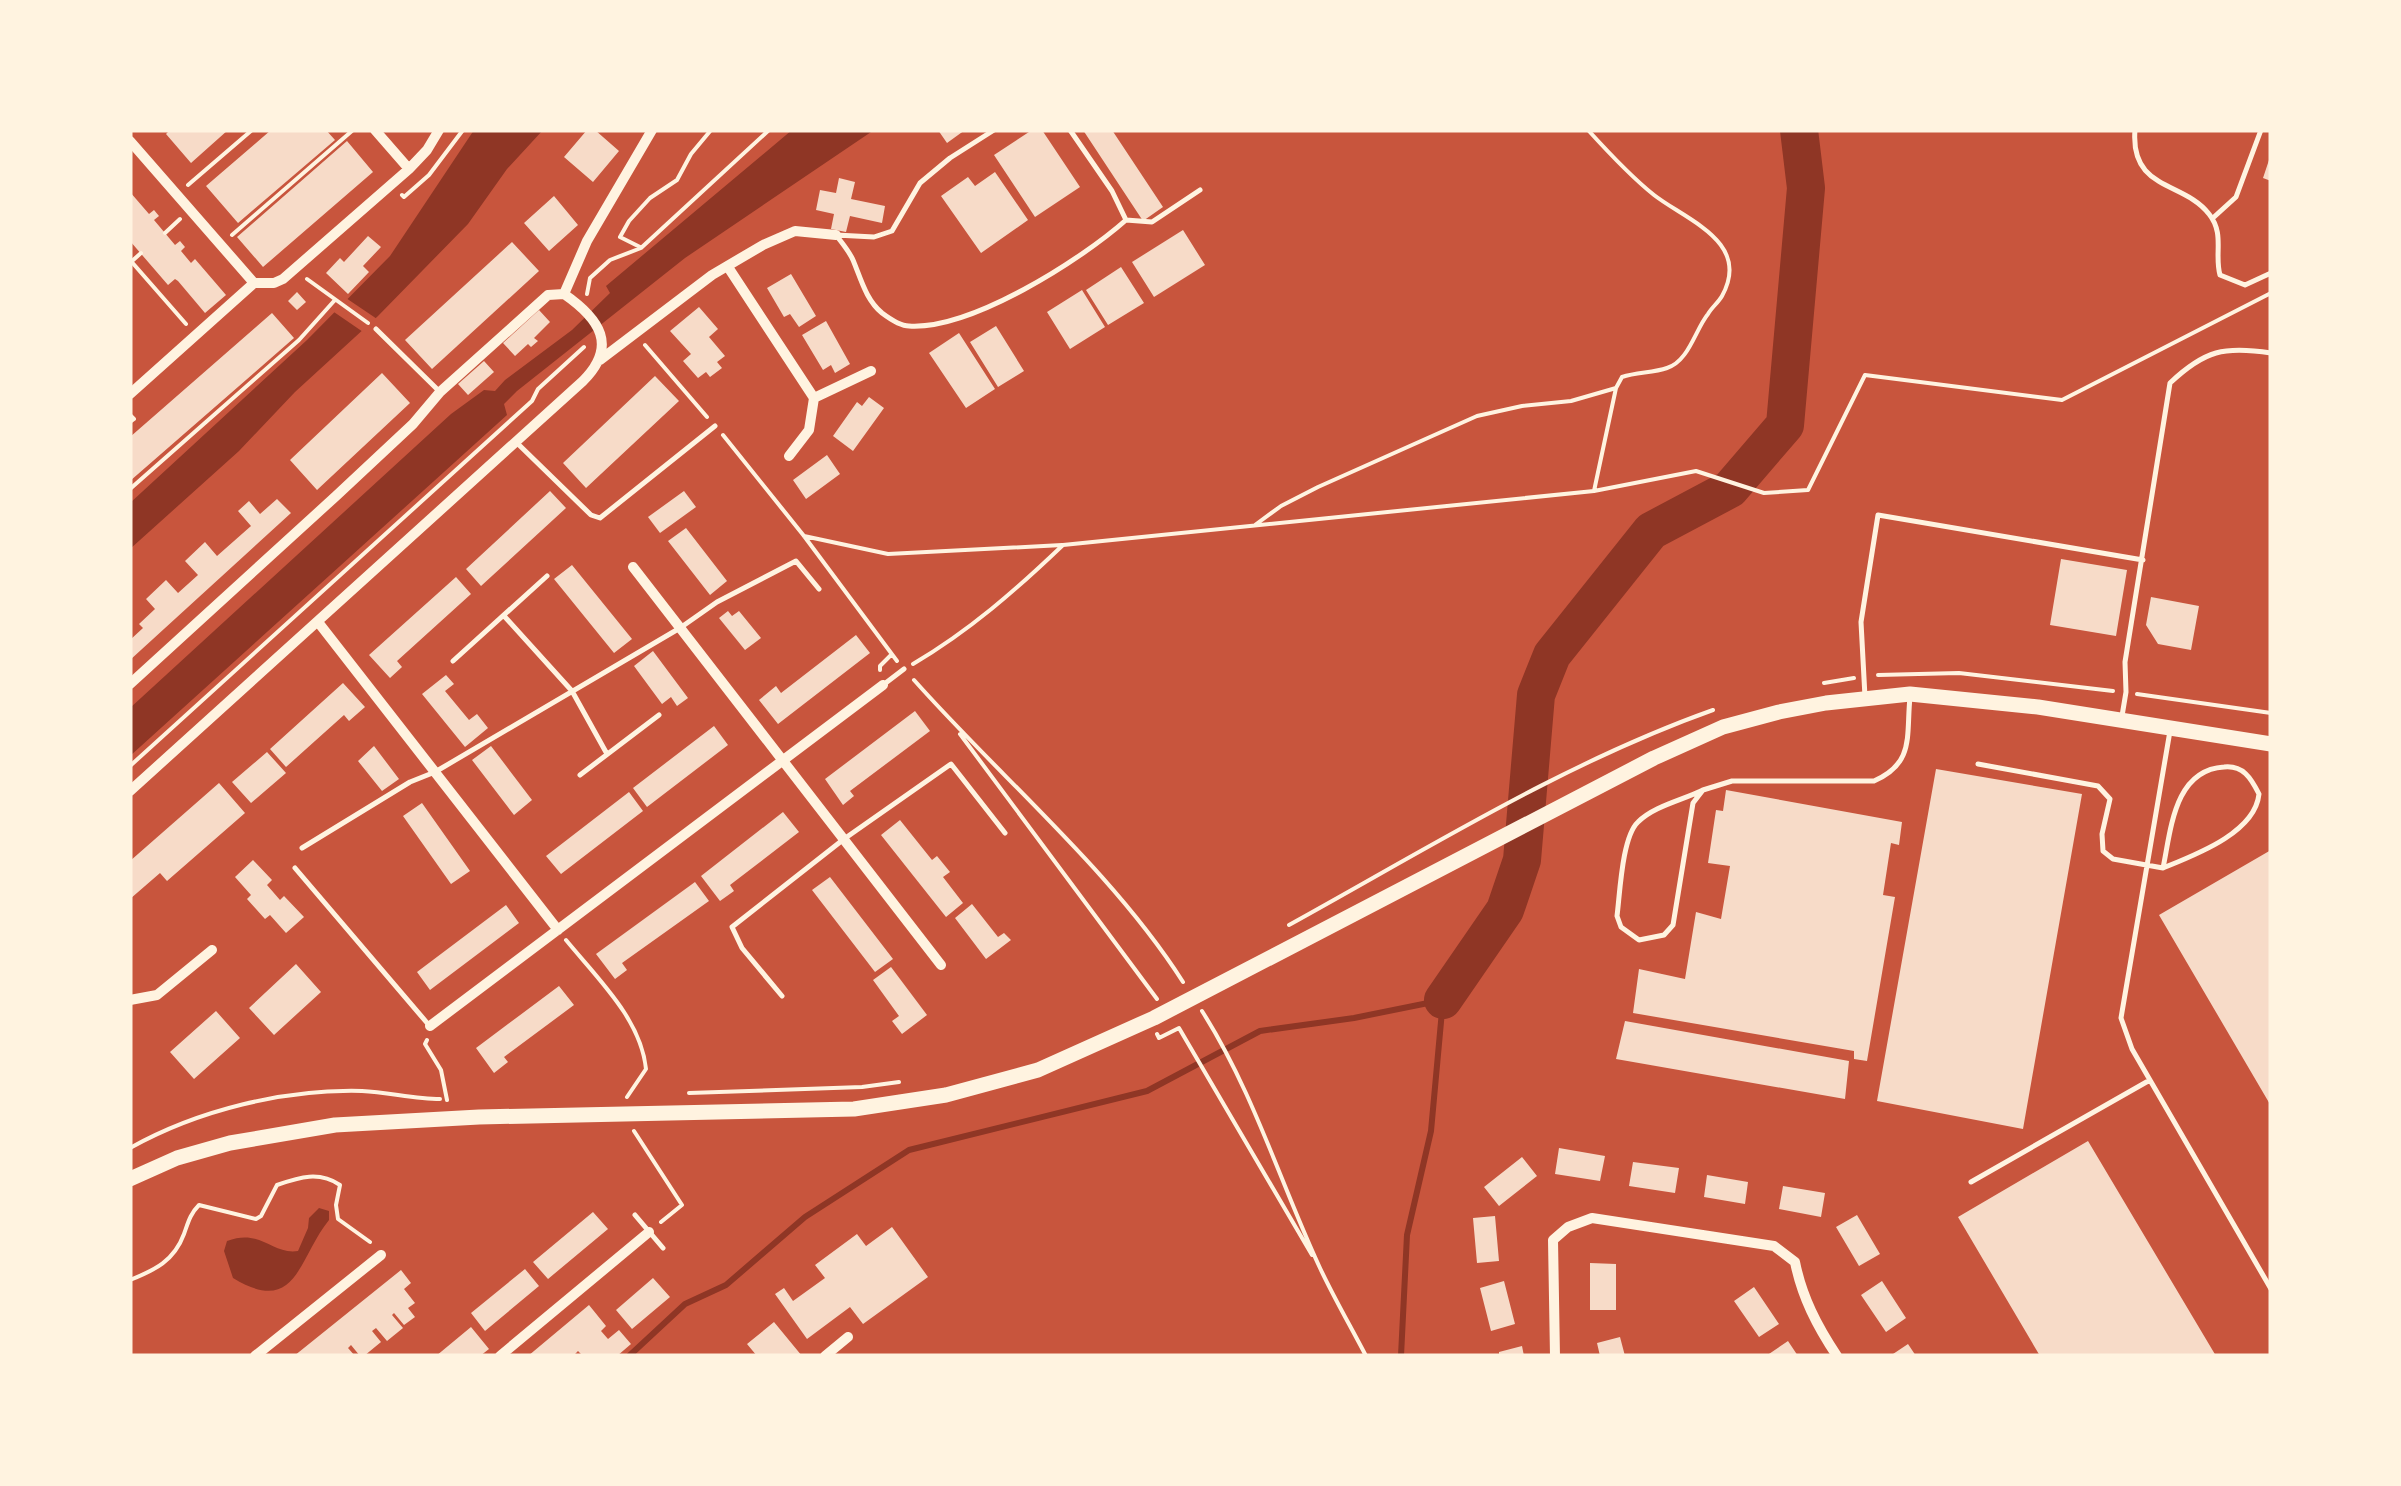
<svg xmlns="http://www.w3.org/2000/svg" width="2401" height="1486" font-family="Poppins,sans-serif">
	<style>
		.water { fill: #8f3625 }
		.pier { fill: #c8553d }
		.lines { fill: none; stroke-linecap: round; stroke-linejoin: round }
		.stream { stroke: #8f3625; stroke-width: 6 }
		.river { stroke: #8f3625; stroke-width: 38 }
		.building { fill: #f7dbc8 }
		.path { stroke: #fff3e0; stroke-width: 4 }
		.service { stroke: #fff3e0; stroke-width: 5 }
		.minor { stroke: #fff3e0; stroke-width: 10 }
		.primary { stroke: #fff3e0; stroke-width: 15 }
	</style>
	<rect width="100%" height="100%" fill="#c8553d"/>
	<path class="water" d="M474 130H543L507 169 468 224 378 316 295 392 239 451 130 549V503L307 340 390 256Z
		M792 130H874L685 258 517 391 504 404 507 415 130 756V708L451 414 484 390 495 391 505 380 572 330 610 293 606 286Z
		M319 1208 329 1211V1220C298 1258 297 1317 233 1278L224 1251 227 1241C261 1228 272 1255 298 1251L308 1228 309 1218Z"/>
	<path class="pier" d="M343 296 380 321 366 334 331 310Z"/>
	<g class="lines">
		<path class="stream" d="M629 1356 685 1304 726 1285 805 1217 909 1150 1147 1091 1260 1031 1354 1018 1443 1000 1431 1131 1407 1235 1401 1356"/>
		<path class="river" d="M1443 1000 1505 910 1522 860 1536 695 1552 655 1651 531 1730 489 1785 425 1806 188 1799 130"/>
	</g>
	<path class="building" d="M170 130H228L191 163 166 134Z
		M271 130H326L335 140 238 223 206 186Z
		M587 130H595L619 151 593 182 564 157Z
		M938 130H965L947 143Z
		M1032 130H1042L1080 187 1035 217 994 155Z
		M1083 130H1112L1163 207 1143 221Z
		M347 141 373 172 263 267 237 237Z
		M2270 157H2271V181L2263 178Z
		M995 172 1028 220 981 253 941 196 968 177 975 186Z
		M839 178 855 182 851 199 885 206 882 223 850 216 846 232 831 229 834 214 816 210 820 190 836 193Z
		M130 192 149 214 154 210 159 216 154 220 175 245 180 241 185 247 181 251 191 263 195 259 226 295 205 313 178 281 175 279 168 285 130 241Z
		M554 196 578 225 549 251 524 223Z
		M1183 230 1205 265 1154 297 1132 262Z
		M368 236 381 247 363 266 369 272 348 294 326 273 340 258 344 262Z
		M512 242 539 271 432 369 405 340Z
		M1121 267 1144 303 1108 325 1086 290Z
		M791 274 816 316 799 327 790 314 784 317 767 288Z
		M1082 290 1105 327 1070 349 1047 312Z
		M297 292 306 302 297 310 288 301Z
		M699 307 718 329 709 337 725 356 717 362 722 368 710 377 706 372 698 378 683 361 691 354 670 331Z
		M539 310 550 322 534 338 538 341 531 347 528 344 515 356 503 343Z
		M272 313 294 338 130 481V437Z
		M826 321 850 364 835 373 831 365 823 370 802 335Z
		M996 326 1024 371 998 387 970 342Z
		M959 333 995 389 966 408 929 353Z
		M484 361 494 372 468 395 458 384Z
		M382 373 410 403 317 490 290 460Z
		M655 376 679 401 586 488 563 463Z
		M869 397 884 408 853 451 833 436 857 402 862 406Z
		M827 455 840 474 806 499 793 480Z
		M550 491 566 508 481 586 466 569Z
		M684 491 696 507 660 533 648 517Z
		M277 499 291 513 130 660V640L143 628 139 624 155 609 146 599 166 580 178 593 198 575 185 561 205 542 217 556 251 526 238 511 249 501 260 514Z
		M686 528 727 581 710 595 668 541Z
		M2061 559 2127 570 2116 636 2050 625Z
		M572 565 632 639 614 653 554 579Z
		M456 577 471 594 397 661 402 667 390 678 369 655Z
		M2151 597 2199 606 2191 650 2158 644 2146 625Z
		M728 611 732 616 739 611 761 638 745 650 719 618Z
		M856 635 870 653 778 724 759 700 776 686 781 693Z
		M653 651 688 698 677 706 671 697 662 704 634 666Z
		M446 675 454 684 445 691 469 720 477 714 488 728 465 747 422 694Z
		M343 683 365 707 349 721 344 715 286 767 270 749Z
		M915 711 930 731 850 791 854 796 843 805 825 779Z
		M714 726 728 745 647 807 633 788Z
		M374 746 399 779 382 791 358 761Z
		M491 746 532 800 514 815 472 760Z
		M267 752 286 773 251 803 232 782Z
		M1936 769 2082 794 2023 1129 1877 1101Z
		M219 783 245 813 167 881 160 873 130 899V861Z
		M1726 790 1902 822 1899 845 1891 843 1883 895 1895 897 1867 1061 1854 1059V1051L1633 1013 1639 969 1685 979 1696 912 1721 919 1730 866 1708 863 1716 810 1723 811Z
		M629 792 643 811 561 874 546 856Z
		M422 803 470 871 451 884 403 816Z
		M783 812 799 832 730 885 734 891 720 901 701 876Z
		M900 820 932 860 937 856 950 872 943 877 963 903 946 917 881 835Z
		M2271 850V1106L2159 915Z
		M253 860 272 880 267 885 280 900 284 896 304 917 286 933 270 915 265 919 247 899 251 895 235 877Z
		M830 877 893 959 875 972 812 890Z
		M695 882 709 901 622 963 627 970 615 979 596 954Z
		M972 904 998 937 1004 933 1011 940 986 959 955 918Z
		M506 905 519 923 430 990 417 972Z
		M296 964 321 992 274 1035 249 1008Z
		M891 967 927 1015 902 1034 892 1021 899 1016 873 980Z
		M559 986 574 1005 504 1057 508 1062 494 1073 476 1048Z
		M216 1011 240 1038 194 1079 170 1052Z
		M1625 1021 1849 1061 1845 1099 1616 1059Z
		M2088 1141 2216 1356H2040L1958 1217Z
		M1559 1148 1605 1156 1600 1181 1555 1174Z
		M1522 1157 1537 1176 1499 1206 1484 1187Z
		M1633 1162 1679 1168 1675 1193 1629 1186Z
		M1707 1175 1748 1182 1745 1204 1704 1197Z
		M1783 1186 1825 1193 1821 1217 1779 1209Z
		M593 1212 608 1229 548 1279 533 1262Z
		M1857 1215 1880 1254 1859 1266 1836 1227Z
		M1495 1216 1499 1261 1477 1263 1473 1218Z
		M892 1227 928 1277 863 1324 850 1307 807 1339 775 1294 784 1288 793 1301 825 1278 815 1265 857 1234 866 1246Z
		M1590 1263 1616 1264V1310H1590Z
		M525 1269 539 1286 485 1331 471 1313Z
		M401 1270 411 1283 404 1289 415 1303 408 1308 415 1317 404 1325 394 1313 392 1315 403 1328 387 1341 376 1328 372 1331 381 1342 364 1356H360L351 1345 348 1348 355 1356H294Z
		M653 1278 670 1297 632 1329 616 1310Z
		M1504 1281 1515 1324 1491 1331 1480 1288Z
		M1882 1281 1906 1318 1886 1332 1861 1295Z
		M1754 1287 1779 1324 1759 1337 1734 1301Z
		M589 1305 606 1326 601 1331 608 1339 619 1330 631 1344 617 1356H583L578 1351 573 1356H528Z
		M774 1322 802 1356H757L747 1344Z
		M471 1327 489 1349 480 1356H436Z
		M1620 1337 1625 1356H1600L1597 1343Z
		M1788 1341 1798 1356H1766Z
		M1908 1344 1916 1356H1890Z
		M1522 1346 1524 1356H1499V1352Z"/>
	<g class="lines">
		<path class="path" d="M1588 130C1608 152 1630 176 1654 195 1686 220 1752 242 1722 296 1718 303 1712 307 1708 314 1695 330 1689 361 1667 368 1653 373 1637 372 1622 377L1616 388 1594 491
			M188 185 252 130
			M402 195 404 197 429 175 463 130
			M165 233 180 219
			M232 235 353 130
			M640 247 620 237 629 221 650 198 677 180 691 154 711 130
			M130 260 186 324
			M131 262 141 253
			M307 279 368 323
			M587 294 590 278 610 260 641 248 769 130
			M645 345 707 417
			M130 415 134 419 130 422
			M723 435 804 536 897 661
			M130 489 299 340 334 301
			M1255 525 1281 506 1318 487 1477 416 1522 406 1571 401 1616 388
			M804 536 888 554 1062 545
			M913 664C969 631 1016 590 1063 545L1594 491 1696 471 1764 493 1808 490 1865 375 2062 400 2271 293
			M880 670V666L891 655
			M1878 675 1959 673 2113 691
			M914 680C1001 778 1113 872 1183 982
			M1824 683 1854 678
			M2137 694 2271 713
			M960 734 1157 999
			M130 766 532 401 538 389 584 347
			M1289 925C1427 849 1564 763 1713 710
			M566 940C597 978 641 1019 646 1069L627 1097
			M1202 1011C1253 1091 1280 1182 1320 1268 1334 1298 1351 1327 1366 1356
			M1157 1034 1159 1038 1179 1028 1312 1255
			M427 1040 425 1044 441 1070 447 1100
			M689 1093 862 1087 899 1082
			M634 1131 682 1205 661 1222
			M130 1148C198 1110 284 1089 362 1091 388 1092 414 1099 440 1099
			M130 1280C155 1270 174 1261 184 1234 188 1223 190 1214 199 1205L256 1219 261 1216 277 1185C300 1177 319 1171 340 1185L336 1205 338 1219 370 1242"/>
		<path class="service" d="M2135 130C2130 191 2184 181 2209 214 2225 234 2214 254 2220 275L2245 285 2271 273
			M2214 217 2236 197 2261 130
			M1126 220 1152 222 1200 190
			M836 235C842 243 849 251 853 260 861 279 866 300 882 313 890 319 901 326 909 326 971 330 1081 260 1126 220L1112 191 1070 130
			M836 235 874 237 892 231 920 183 950 158 994 130
			M376 329 438 390
			M516 442 591 515 600 518 715 426
			M505 617 572 691 607 754
			M453 661 547 576
			M883 685 904 669
			M1865 697 1861 622 1878 515 2143 560
			M2122 716 2126 692 2125 662 2170 383C2205 350 2224 346 2271 353
			M2170 731 2121 1018 2132 1049 2271 1289
			M1978 764 2098 786 2110 799 2102 834 2103 851 2113 859 2163 868C2171 830 2174 770 2224 767 2243 765 2251 778 2259 794 2255 833 2195 855 2163 868
			M580 775 659 715
			M1703 790C1683 800 1654 806 1638 822 1622 837 1620 893 1617 916L1621 927 1639 940 1664 935 1673 925 1693 803 1703 790 1732 781H1874C1915 763 1906 736 1910 697
			M302 848 410 782 435 772 680 628 717 602 796 561 819 589
			M295 868 428 1024
			M782 996 742 948 732 927 844 839 951 764 1005 833
			M1971 1182 2150 1080
			M635 1215 663 1248"/>
		<path class="minor" d="M375 130 409 169
			M130 141 254 283H274L283 279 409 169 427 150 439 130
			M728 267 814 398
			M564 294 587 241 652 130
			M600 360 712 275 763 245 795 231 836 235
			M130 394 254 283
			M789 456 809 430 814 398 871 371
			M633 567 941 965
			M318 622 558 930
			M130 684 336 496 413 424 440 392 548 295 564 294C600 319 618 346 583 381L130 791
			M130 1000 157 995 212 950
			M430 1026 883 685
			M255 1356 381 1255
			M500 1356 649 1232
			M825 1356 848 1337
			M1555 1356 1553 1240 1568 1227 1592 1218 1774 1246 1795 1262C1802 1297 1817 1326 1837 1356"/>
		<path class="primary" d="M130 1179 177 1158 230 1143 335 1125 479 1117 854 1109 946 1095 1038 1070 1154 1018 1654 758 1723 727 1779 712 1826 703 1910 694 2038 707 2271 744"/>
	</g>
	<rect width="2401" height="1486" fill="none" stroke="#fff3e0" stroke-width="265"/>
</svg>
